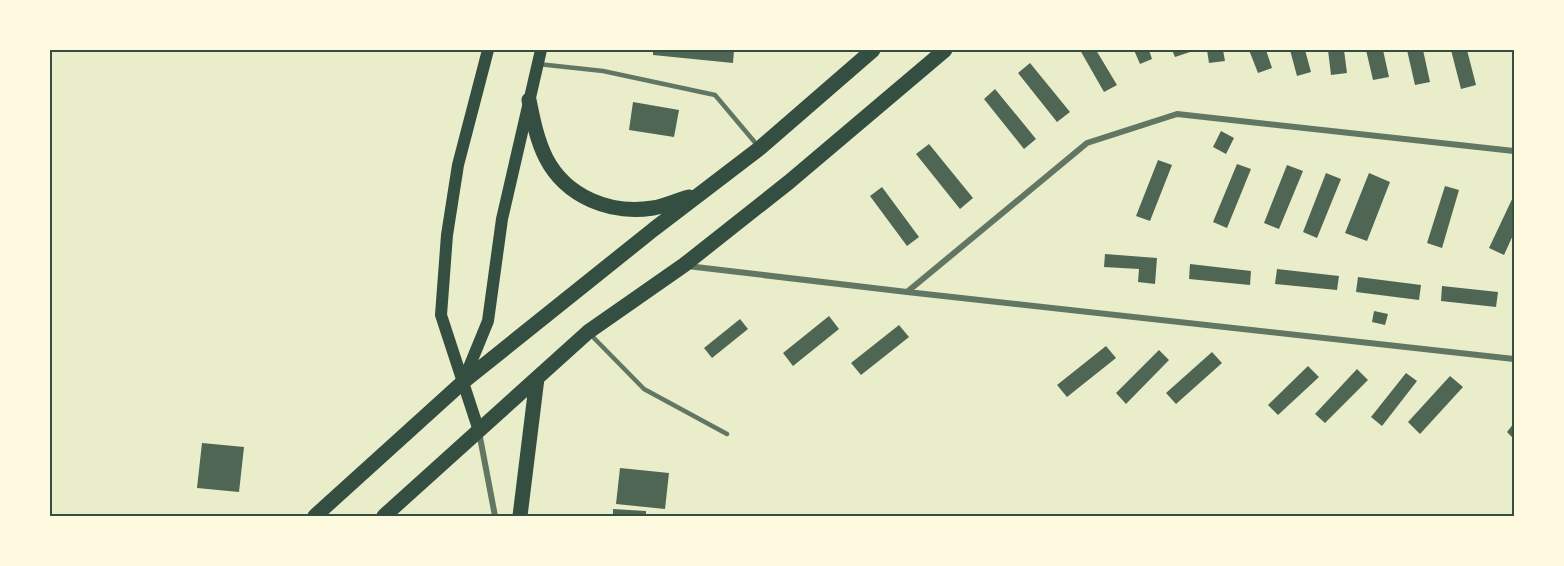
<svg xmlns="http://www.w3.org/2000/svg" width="1564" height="566" font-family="'Asap Condensed',sans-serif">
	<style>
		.building { fill: #4f6655 }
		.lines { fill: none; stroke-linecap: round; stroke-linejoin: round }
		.service { stroke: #617663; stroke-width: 4.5 }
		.minor { stroke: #617663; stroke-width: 6 }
		.secondary { stroke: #344e41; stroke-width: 12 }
		.primary { stroke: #344e41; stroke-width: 15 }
		.neatline { fill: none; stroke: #344e41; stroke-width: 2 }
	</style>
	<rect width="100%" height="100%" fill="#e9edc9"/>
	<path class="building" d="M653 50H734L733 63 653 55Z
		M1080 50H1096L1117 85 1104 92Z
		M1134 50H1149L1152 59 1140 64Z
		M1172 50H1189L1190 52 1175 57Z
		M1207 50H1223L1225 61 1209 63Z
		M1249 50H1266L1272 68 1258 73Z
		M1290 50H1305L1311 72 1297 76Z
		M1328 50H1344L1347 73 1331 75Z
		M1366 50H1383L1389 77 1373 80Z
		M1407 50H1423L1430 82 1415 85Z
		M1451 50H1467L1476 85 1461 89Z
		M1030 63 1070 112 1057 122 1018 73Z
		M995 89 1036 139 1024 149 984 99Z
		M633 102 679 110 674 137 629 130Z
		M1221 131 1234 138 1226 154 1213 147Z
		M929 144 973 198 960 209 916 154Z
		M1158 160 1172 165 1150 221 1136 216Z
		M1237 164 1251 169 1227 228 1213 222Z
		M1287 165 1303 171 1279 229 1264 223Z
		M1326 173 1341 179 1317 238 1303 232Z
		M1369 173 1390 182 1367 241 1345 233Z
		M1445 186 1459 190 1442 248 1427 243Z
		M882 187 919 237 907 246 870 196Z
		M1514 195V233L1504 255 1489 248Z
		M1105 254 1157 258 1155 284 1138 282 1139 269 1104 267Z
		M1190 264 1251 271 1250 285 1189 279Z
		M1277 269 1339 276 1337 290 1275 284Z
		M1358 277 1421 285 1419 300 1356 292Z
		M1442 286 1498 292 1496 307 1441 301Z
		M1374 311 1388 314 1385 325 1372 322Z
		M829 316 839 329 793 366 783 353Z
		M740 319 748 329 712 358 704 348Z
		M899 325 909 337 861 375 851 363Z
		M1106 346 1116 358 1067 397 1057 385Z
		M1159 350 1169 360 1126 404 1116 393Z
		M1212 352 1222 363 1176 404 1166 393Z
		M1308 366 1319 377 1278 415 1268 405Z
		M1357 369 1368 380 1325 423 1315 414Z
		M1406 373 1417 381 1382 426 1371 417Z
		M1450 376 1463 387 1420 434 1408 422Z
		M1514 423V439L1507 432Z
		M202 443 244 447 239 492 197 488Z
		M620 468 669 473 665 509 616 504Z
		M613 509 646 511V516H613Z"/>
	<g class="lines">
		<path class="service" d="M538 64 603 71 715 95 758 146
			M590 334 644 389 727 434"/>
		<path class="minor" d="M1514 151 1177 114 1087 143 907 292 1514 359
			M687 266 907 292
			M479 432 495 516"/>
		<path class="secondary" d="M463 382 488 321 502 219 541 50
			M479 431 441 315 447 235 458 165 488 50"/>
		<path class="primary" d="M529 100C533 120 537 140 546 158 566 197 611 215 653 208 665 206 677 200 689 197
			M315 516 463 382 654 229 760 148 873 50
			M384 516 588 332 684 265 789 182 945 50
			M520 516 537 378"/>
	</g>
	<rect width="1564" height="566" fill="none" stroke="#fefae0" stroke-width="102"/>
	<rect x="51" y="51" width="1462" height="464" class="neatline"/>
</svg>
